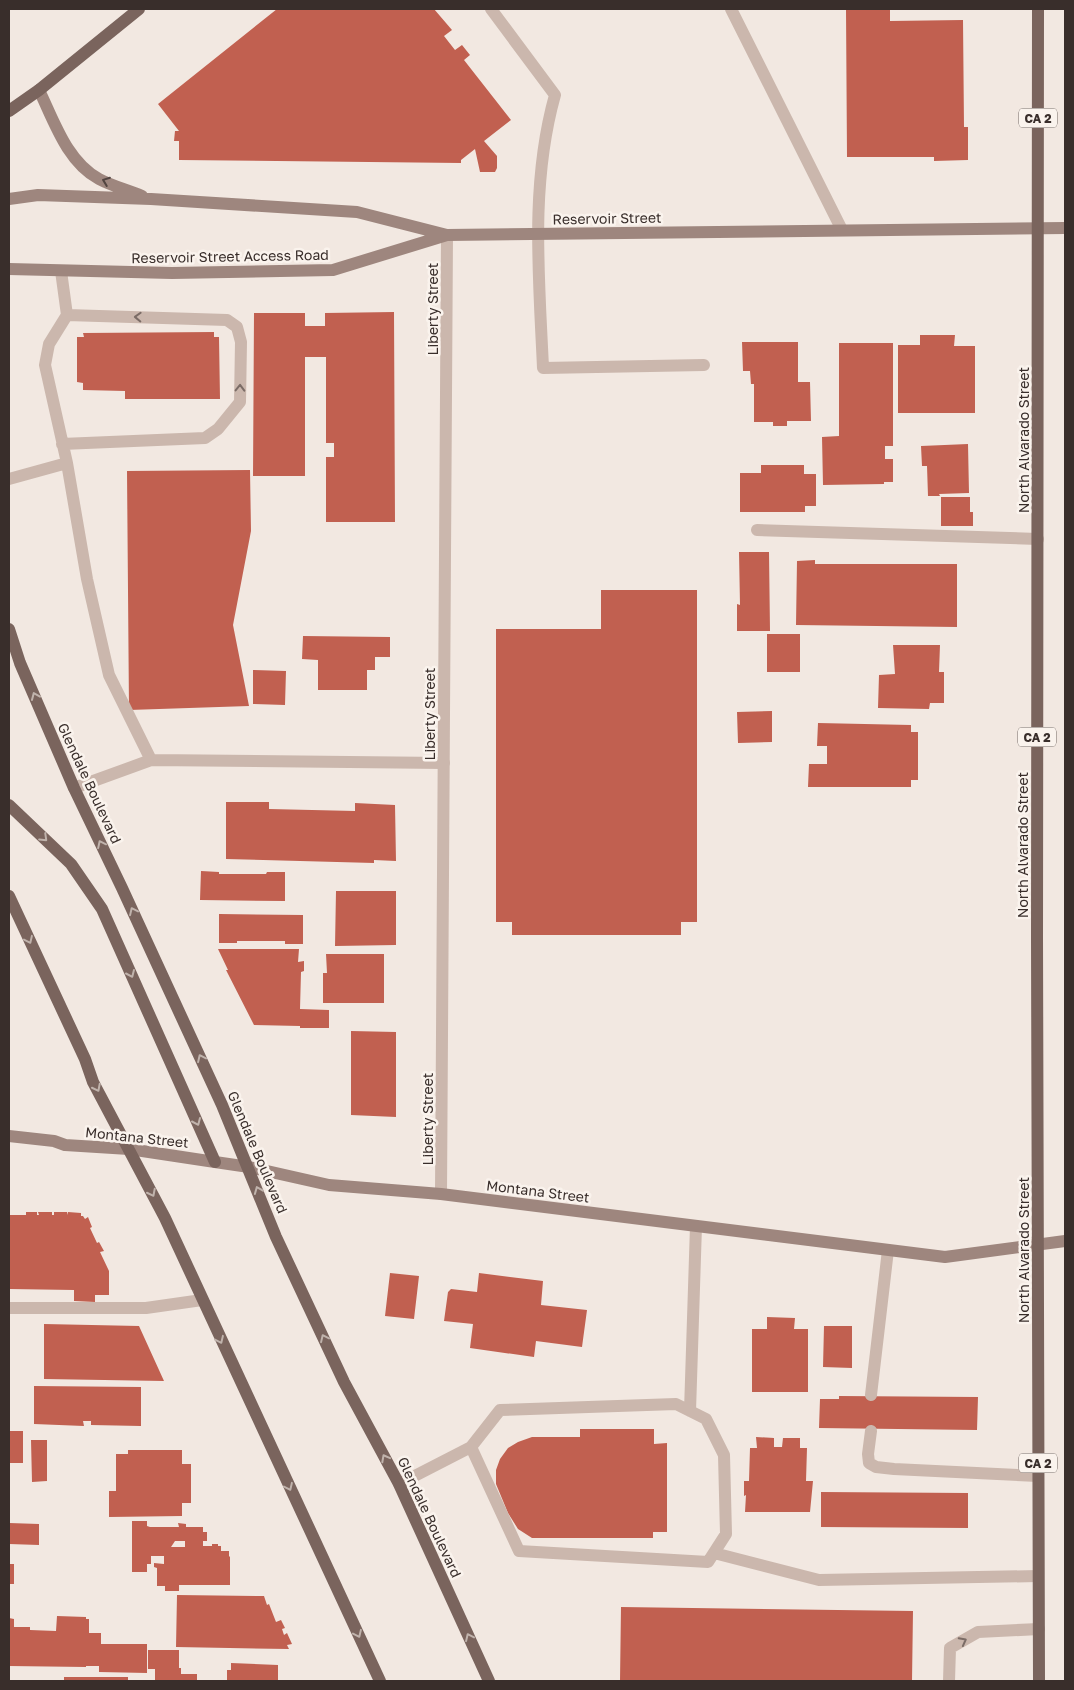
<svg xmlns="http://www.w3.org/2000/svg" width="1074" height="1690" font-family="'Golos Text',sans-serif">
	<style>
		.building { fill: #c16050; fill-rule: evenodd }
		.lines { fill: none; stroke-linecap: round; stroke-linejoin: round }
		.lane { stroke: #cbb7ad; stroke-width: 12 }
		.street { stroke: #cbb7ad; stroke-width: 12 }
		.secondary { stroke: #9e867e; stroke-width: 12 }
		.primary { stroke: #7a645d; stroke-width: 12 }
		.oneway { stroke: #524440 }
		.oneway2 { stroke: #7b6c66 }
		.oneway3 { stroke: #c0b3ac }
		.labels { text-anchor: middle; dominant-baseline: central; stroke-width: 5; stroke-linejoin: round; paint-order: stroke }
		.shield { fill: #faf3ed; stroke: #736965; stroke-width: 1 }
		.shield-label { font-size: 12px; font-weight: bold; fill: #392e2b }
		.street-label { font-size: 14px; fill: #392e2b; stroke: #faf3ed }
	</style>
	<rect width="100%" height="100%" fill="#f2e8e1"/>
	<path class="building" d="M277 9H434L452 30 444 36 455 50 462 45 470 55 464 60 511 120 484 141 497 156V168L495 172H480L475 149 461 160V163L179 160V141H174L175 131H179L158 104Z
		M846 9H890V21L963 20 964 127H968V160L934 161V157H847Z
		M394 312 395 522H326V457H334V443H326V357H305V476H253L254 313H305V326H325V313Z
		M214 332V337H219L220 399H125V391L83 390V383L77 382V337H84L83 333Z
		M920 335H955L954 346H975V413H898V345H920Z
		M742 342H798V382H810L811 421H787V426H773V422H754V384H751L750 371H743Z
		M839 343H893V446H885V459H893V482H884V484L823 485 822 437 839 436Z
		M968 444 969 493 939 494 940 496H928L927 466H922L921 446Z
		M761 465H804V474H816V506H805V512H740V473H761Z
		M250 470 251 531 233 625 249 706 129 710 127 471Z
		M941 497H970V512H973V526H941Z
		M739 552H769L770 631H737V604L740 605Z
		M815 560V564H957V627L796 625 797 561Z
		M601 590H697V922H681V935H512V922H496V629H601Z
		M767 634H800V672H767Z
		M303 636 390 637V657H375V670H367V690H318V660L302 659Z
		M893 645H940L939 672H944V703H930L929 709 878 708 879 675 895 674Z
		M253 670 286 671 285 705 253 704Z
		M772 711V742L738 743 737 712Z
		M818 723 911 725V732H918V780H911V787H808L809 764H827V746H817Z
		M226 802H269V809L355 811V803L395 805 396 861 374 860V863L226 859Z
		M201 871 219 872V874H266L267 872H285V901L200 900Z
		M336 891H396V945L335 946Z
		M219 914 303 915V944H285V941H237V943H219Z
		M218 949H299L298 962 304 961V971L301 972 300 1009 329 1010V1028H300V1026L254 1025 226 970H228Z
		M326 954H384V1003H323V973H327Z
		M351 1031 396 1032V1117L351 1115Z
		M26 1212H37V1215H39L38 1212H52V1215H54V1212H67L68 1215V1212L81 1213V1216H83L85 1219 88 1217 92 1227 90 1228 97 1243 99 1242 104 1251 100 1252 109 1271V1295H95V1302L74 1301V1290L9 1289V1215H26Z
		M390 1273 419 1276 414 1319 385 1316Z
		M479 1273 543 1281 541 1305 587 1310 582 1347 536 1341 534 1357 470 1348 473 1324 444 1321 448 1292 451 1289 477 1292Z
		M767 1317 795 1318 794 1329H808V1392H752V1329H767Z
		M44 1324 139 1326 164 1381 44 1379Z
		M824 1326H852V1368L823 1367Z
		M34 1386 141 1387V1426L91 1425V1421H83L84 1426 34 1424Z
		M839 1396 978 1397 977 1430 819 1428 820 1399H839Z
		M580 1429H654V1444L667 1443V1532H653V1538H532L518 1529 508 1513 496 1484V1470L500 1459 508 1448 518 1442 532 1437H580Z
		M9 1431H23V1463H9Z
		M756 1437 774 1438V1447H782L783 1438H800V1448H807L806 1481H813L810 1512H745L746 1495 744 1496V1481H749L750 1448H757Z
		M31 1440H47V1481L32 1482Z
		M128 1450H182V1464H191V1503H182V1516L109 1517V1491H116V1454H128Z
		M821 1492 968 1493V1528L821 1527Z
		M132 1521H147V1526L150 1527H179L178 1523 186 1524V1527H203V1532H207V1541H203V1546H212V1544H218V1546H221V1551H229V1557L230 1556V1585H179V1591H165V1586H157V1568L154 1567V1563L164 1564V1556H151V1564H147V1572H132ZM175 1541H185V1547H171Z
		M9 1523 39 1524V1545L9 1544Z
		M9 1564H14V1584H9Z
		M177 1595 264 1596 267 1605 269 1604 276 1622 281 1620 285 1628 282 1629 284 1635 287 1633 292 1644 287 1645 289 1649 176 1647Z
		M621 1607 913 1611 912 1681H620Z
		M57 1616 86 1617V1619H89V1633H101V1644H147V1673L99 1672V1666H86V1667L9 1666V1618L14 1619V1627H30V1630L56 1631Z
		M148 1650H179V1668H181V1674H197V1681H155V1669H148Z
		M231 1663 278 1665V1681H227V1670H231Z
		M64 1677H128V1681H64Z"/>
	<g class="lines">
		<path class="lane" d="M491 9 555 95C530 184 539 277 543 368L704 365
			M731 9 842 230
			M62 444 205 438 218 429 240 402 241 342 237 327 227 320 67 315
			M67 463 87 579 109 675 151 760 74 788
			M9 479 67 463 45 365 49 344 67 315 61 271
			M757 530 1038 539
			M151 760 444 763
			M9 1308H146L202 1300
			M871 1395 888 1250
			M676 1404 706 1419 724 1455 726 1534 708 1562 519 1551 471 1447 500 1410Z
			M690 1411 696 1226
			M871 1431 868 1454 869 1463 876 1467 894 1469 1038 1476
			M399 1484 471 1447
			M714 1553 819 1580 1038 1576
			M949 1681 950 1648 978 1632 1039 1629"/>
		<path class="street" d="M441 1194 447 235"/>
		<path class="secondary" d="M39 90C54 121 67 162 99 179 112 186 128 190 142 196
			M9 199 38 195 151 199 357 212 447 235 1065 228
			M9 269 172 273 333 270 447 235
			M9 1136 54 1141 65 1145 129 1149 215 1162 249 1167 329 1185 441 1194 945 1257 1065 1241"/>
		<path class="primary" d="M1038 9 1037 937 1039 1681
			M9 111 39 90 139 9
			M9 629 20 663 74 788 122 888 222 1105 276 1237 344 1382 399 1484 489 1681
			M9 805 71 864 102 909 215 1162
			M9 896 85 1059 93 1082 165 1218 380 1681"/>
	</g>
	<defs><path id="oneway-chevron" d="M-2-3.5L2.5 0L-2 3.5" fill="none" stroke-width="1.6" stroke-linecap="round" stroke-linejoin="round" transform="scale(1.25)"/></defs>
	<use class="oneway" href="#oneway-chevron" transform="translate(106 181) rotate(-159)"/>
	<g class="oneway2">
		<use href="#oneway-chevron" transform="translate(138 317) rotate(-178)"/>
		<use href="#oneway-chevron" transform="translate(240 388) rotate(-89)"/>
		<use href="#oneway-chevron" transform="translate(963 1641) rotate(-28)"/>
	</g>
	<g class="oneway3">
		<use href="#oneway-chevron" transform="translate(35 696) rotate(-113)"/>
		<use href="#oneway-chevron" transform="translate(44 838) rotate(44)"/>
		<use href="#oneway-chevron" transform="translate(101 844) rotate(-116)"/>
		<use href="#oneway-chevron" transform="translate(133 911) rotate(-115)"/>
		<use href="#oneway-chevron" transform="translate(29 940) rotate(65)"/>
		<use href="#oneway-chevron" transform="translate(131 974) rotate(66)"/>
		<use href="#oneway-chevron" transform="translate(201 1058) rotate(-115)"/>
		<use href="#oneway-chevron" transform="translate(97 1088) rotate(63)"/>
		<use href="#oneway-chevron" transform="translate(197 1122) rotate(66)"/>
		<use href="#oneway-chevron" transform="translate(258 1190) rotate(-112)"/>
		<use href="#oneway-chevron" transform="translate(152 1193) rotate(63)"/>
		<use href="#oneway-chevron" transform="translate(324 1338) rotate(-115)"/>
		<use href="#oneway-chevron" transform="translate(220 1340) rotate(65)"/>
		<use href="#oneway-chevron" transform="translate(385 1458) rotate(-118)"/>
		<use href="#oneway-chevron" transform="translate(289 1487) rotate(65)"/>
		<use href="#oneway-chevron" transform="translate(358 1634) rotate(65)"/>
		<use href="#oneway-chevron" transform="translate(469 1637) rotate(-115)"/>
	</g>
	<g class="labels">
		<g class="shield">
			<rect x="1019" y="108.5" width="38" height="19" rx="4"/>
			<rect x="1018" y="727.5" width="38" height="19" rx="4"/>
			<rect x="1019" y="1453.5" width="38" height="19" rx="4"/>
		</g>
		<g class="shield-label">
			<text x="1038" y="118">CA 2</text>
			<text x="1037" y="737">CA 2</text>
			<text x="1038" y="1463">CA 2</text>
		</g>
		<g class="street-label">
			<text transform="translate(607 218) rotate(-1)">Reservoir Street</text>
			<text transform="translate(230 256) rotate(-1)">Reservoir Street Access Road</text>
			<text transform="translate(432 309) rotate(-90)">Liberty Street</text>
			<text transform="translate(1023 440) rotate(-90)">North Alvarado Street</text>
			<text transform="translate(429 714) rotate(-90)">Liberty Street</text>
			<text transform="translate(90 783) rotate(65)">Glendale Boulevard</text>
			<text transform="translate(1022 845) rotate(-90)">North Alvarado Street</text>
			<text transform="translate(427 1119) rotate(-90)">Liberty Street</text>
			<text transform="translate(137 1137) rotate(6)">Montana Street</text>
			<text transform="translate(258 1152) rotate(67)">Glendale Boulevard</text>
			<text transform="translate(538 1191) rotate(7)">Montana Street</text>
			<text transform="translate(1023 1250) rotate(-90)">North Alvarado Street</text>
			<text transform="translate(430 1517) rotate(65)">Glendale Boulevard</text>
		</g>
	</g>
	<rect width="1074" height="1690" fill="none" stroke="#392e2b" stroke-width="20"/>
</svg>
